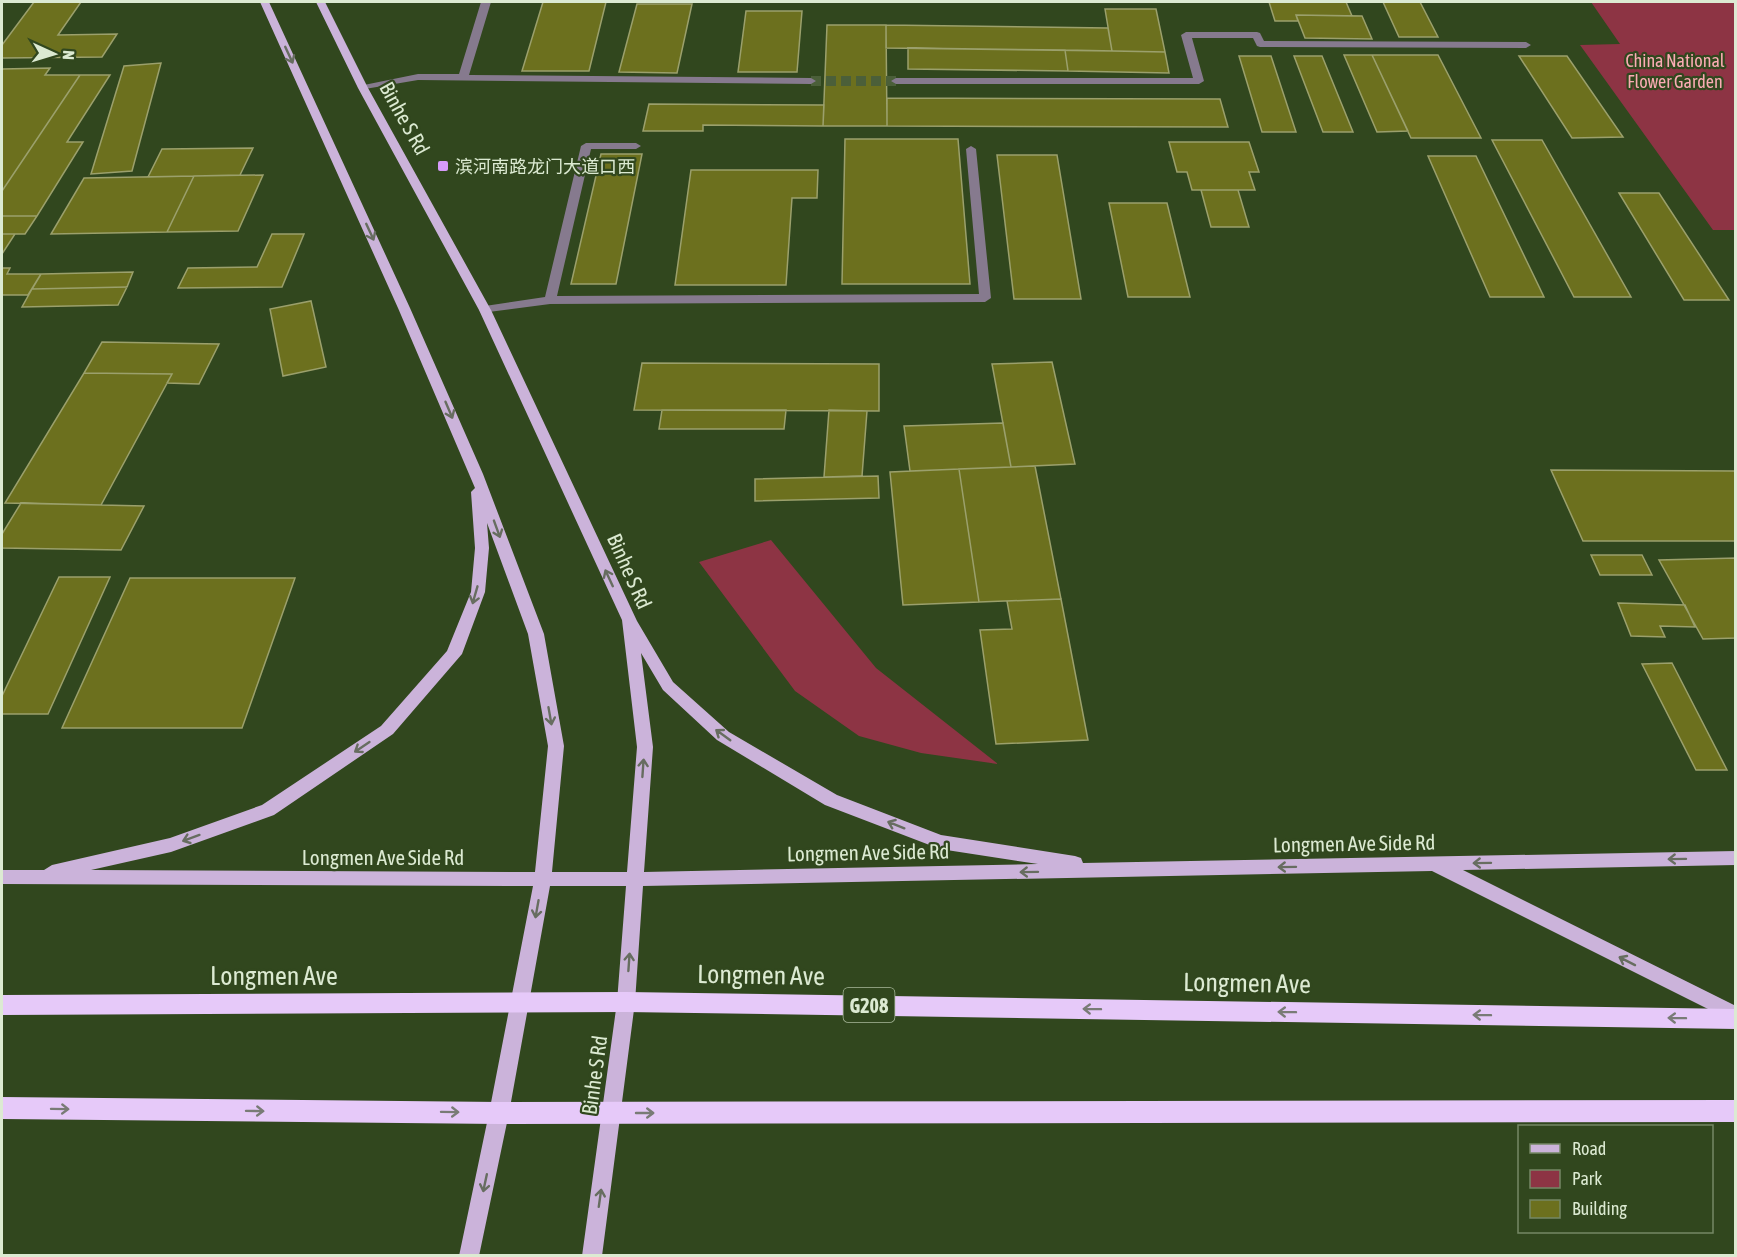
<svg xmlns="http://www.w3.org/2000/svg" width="1737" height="1257" font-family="'Asap Condensed','Noto Sans SC',sans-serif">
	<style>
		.green { fill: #8d3444 }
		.building { fill: #6c701e; stroke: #9ba06c; stroke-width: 1.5 }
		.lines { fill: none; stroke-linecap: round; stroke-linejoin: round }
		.minor-tunnel { stroke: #4b5f39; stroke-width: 10; stroke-dasharray: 10 5; stroke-linecap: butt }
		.minor { fill: #867a8e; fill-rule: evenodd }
		.major { fill: #cbb3da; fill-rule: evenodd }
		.highway { fill: #e6c9f9; fill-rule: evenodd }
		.oneway { stroke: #676d60 }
		.oneway2 { stroke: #797b76 }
		.poi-dot { fill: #d69bf9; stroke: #31471e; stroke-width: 2 }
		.labels { text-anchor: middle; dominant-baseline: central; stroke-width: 4.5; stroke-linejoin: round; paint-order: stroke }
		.far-park-label { font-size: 18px; fill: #fbabb4; stroke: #31471e }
		.far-poi-label { font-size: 18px; fill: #dcead2; stroke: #31471e; text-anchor: start }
		.shield { fill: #31471e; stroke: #a9b99c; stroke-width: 1.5 }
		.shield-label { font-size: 20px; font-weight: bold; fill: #dcead2 }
		.street-label { font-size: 21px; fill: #dcead2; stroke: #31471e }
		.near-street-label { font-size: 26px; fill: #dcead2; stroke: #31471e }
	</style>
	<rect width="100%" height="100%" fill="#31471e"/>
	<path class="green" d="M1591 2H1735V230H1713L1580 45 1620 44Z
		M771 540 876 668 998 764 921 753 859 736 795 691 699 562Z"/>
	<path class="building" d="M34 2H81L58 35 117 34 102 57 2 58V45Z
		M543 2H606L589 71H522Z
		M1269 2H1346L1352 16 1296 15 1298 21H1275Z
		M1383 2H1420L1438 37H1399Z
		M637 4H692L677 73 619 72Z
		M1105 9H1156L1165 52 1112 51Z
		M746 11H802L797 72H738Z
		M1296 15 1362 16 1372 39 1305 38Z
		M827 25H886L887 126H823Z
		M886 25 1108 28 1112 51 886 48Z
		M908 48 1065 50 1068 71 908 69Z
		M1065 50 1165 52 1169 73 1068 71Z
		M1344 55H1372L1408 131 1377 132Z
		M1372 55H1438L1481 138H1411Z
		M1239 56H1271L1296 132H1262Z
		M1294 56H1322L1353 132H1323Z
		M1519 56H1567L1623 137 1572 138Z
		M161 63 132 171 91 174 124 66Z
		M50 68 45 75H80L2 191V69Z
		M80 75H110L67 142H83L37 216H2V191Z
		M887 98 1220 99 1228 127 887 126Z
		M649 104 824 105 823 126 703 125V131H643Z
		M845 139H958L970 284H842Z
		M1492 140H1542L1631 297H1574Z
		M1169 142H1249L1259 172H1249L1255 190H1192L1187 172H1177Z
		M253 148 240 175 148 177 162 149Z
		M601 154H642L616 284H571Z
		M997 155H1057L1081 299H1014Z
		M1428 156H1476L1544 297H1490Z
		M691 170H818L817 198H792L786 285H675Z
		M263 175 238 231 167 232 194 176Z
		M194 176 167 232 51 234 84 178Z
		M1201 190H1238L1249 227H1211Z
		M1619 193H1659L1729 300H1684Z
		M1109 203H1167L1190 297H1128Z
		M2 216H37L25 234H2Z
		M2 234H15L2 254Z
		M272 234H304L282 287 178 288 188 268 257 267Z
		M2 268H10L7 274H41L28 295H2Z
		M133 272 127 287 32 289 41 274Z
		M127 287 118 305 22 307 32 289Z
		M311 301 326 367 283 376 270 309Z
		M102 342 219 344 199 384 167 383 172 374 84 373Z
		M1052 362 1075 464 1011 467 992 364Z
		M642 363 879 364V411L634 410Z
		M84 373 172 374 101 505 5 503Z
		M662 410H786L784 429H659Z
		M829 410 867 411 862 476 824 477Z
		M1003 423 1011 467 910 471 904 426Z
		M1035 466 1061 599 979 602 959 469Z
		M959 469 979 602 903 605 890 472Z
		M1551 470 1736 471V541H1583Z
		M878 476 879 498 755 501V479Z
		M21 503 101 505 144 506 121 550 2 548V534Z
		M1591 555H1642L1652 575H1600Z
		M1736 558V638L1703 639 1659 560Z
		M59 577H110L48 714H2V696Z
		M130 578H295L242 728H62Z
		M1061 599 1088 740 996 744 980 630 1012 629 1007 601Z
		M1618 603 1685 605 1695 627 1660 626 1665 637 1631 636Z
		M1672 663 1727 770H1696L1642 664Z"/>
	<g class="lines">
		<path class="minor-tunnel" d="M811 81H896"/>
		<path class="minor" d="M481 2H491L469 75 811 78 816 81 811 84 418 80 359 90V86L418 74H459Z
			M1186 32H1257L1260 33 1264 41 1526 42 1531 45 1526 48 1260 47 1257 46 1253 38H1192L1204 81 1199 84H896L891 81 896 78H1193L1181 35Z
			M586 143H636L641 146 636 149H591L557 296 979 294 966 149 971 146 976 149 991 298 985 302 550 304 481 313 479 310 485 306 545 297 581 146Z"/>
		<path class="major" d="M260 2H269L410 308 483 474 544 634 564 746 552 872H627L637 747 622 620 479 310 358 88 316 2H325L368 88 491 310 637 621 673 682 729 732 837 795 941 835 1075 856 1081 858 1083 863 1736 851V865L1463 870 1736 1006V1023L1432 871 643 886 635 1002 602 1256H582L617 1002 626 886H550L509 1113 479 1256H459L489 1113 533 886 2 884V870H44L52 865 170 838 262 805 381 726 447 651 471 592 475 548 471 492 475 488 398 308ZM487 523 528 634 548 746 535 872 91 870 171 852 274 815 393 734 462 654 485 592 489 548ZM641 653 663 690 717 740 825 805 940 849 1038 864 644 872 653 747Z"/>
		<path class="highway" d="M626 992 1736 1009V1029L626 1012 2 1015V995Z
			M2 1097 499 1102 1736 1100V1122L499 1124 2 1119Z"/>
	</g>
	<defs><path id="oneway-shaft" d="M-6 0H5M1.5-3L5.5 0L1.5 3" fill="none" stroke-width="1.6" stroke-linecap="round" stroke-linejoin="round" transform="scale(1.5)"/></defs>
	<g class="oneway">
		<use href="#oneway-shaft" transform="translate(289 55) rotate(65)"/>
		<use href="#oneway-shaft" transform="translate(370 232) rotate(65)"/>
		<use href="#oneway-shaft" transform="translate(449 410) rotate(67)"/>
		<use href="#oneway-shaft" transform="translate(497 529) rotate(70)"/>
		<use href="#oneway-shaft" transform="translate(609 578) rotate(-115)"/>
		<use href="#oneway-shaft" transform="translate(475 595) rotate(106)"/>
		<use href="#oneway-shaft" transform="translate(550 716) rotate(80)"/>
		<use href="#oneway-shaft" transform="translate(723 735) rotate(-144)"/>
		<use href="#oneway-shaft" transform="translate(362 747) rotate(146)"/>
		<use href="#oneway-shaft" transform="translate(643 768) rotate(-86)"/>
		<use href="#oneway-shaft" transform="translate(896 825) rotate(-158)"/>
		<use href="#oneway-shaft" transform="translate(191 838) rotate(160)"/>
		<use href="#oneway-shaft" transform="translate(1677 859) rotate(179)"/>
		<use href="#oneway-shaft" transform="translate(1482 863) rotate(179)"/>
		<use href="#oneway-shaft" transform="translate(1287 867) rotate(179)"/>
		<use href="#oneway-shaft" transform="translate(1029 872) rotate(179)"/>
		<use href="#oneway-shaft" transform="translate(537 909) rotate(100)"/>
		<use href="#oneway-shaft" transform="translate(1627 961) rotate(-153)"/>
		<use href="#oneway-shaft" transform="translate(629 962) rotate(-86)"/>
		<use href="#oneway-shaft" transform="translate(485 1183) rotate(102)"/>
		<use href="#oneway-shaft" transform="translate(600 1198) rotate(-82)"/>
	</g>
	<g class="oneway2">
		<use href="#oneway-shaft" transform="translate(1092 1009) rotate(-179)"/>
		<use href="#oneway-shaft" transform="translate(1287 1012) rotate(-179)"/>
		<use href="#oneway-shaft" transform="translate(1482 1015) rotate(-179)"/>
		<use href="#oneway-shaft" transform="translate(1677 1018) rotate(-179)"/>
		<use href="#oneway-shaft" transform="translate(60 1109) rotate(1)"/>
		<use href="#oneway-shaft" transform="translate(255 1111) rotate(1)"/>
		<use href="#oneway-shaft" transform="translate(450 1112) rotate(1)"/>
		<use href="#oneway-shaft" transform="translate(645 1113)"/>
	</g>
	<rect class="poi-dot" x="437" y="160" width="12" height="12" rx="3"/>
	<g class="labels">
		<g class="far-park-label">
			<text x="1675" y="60">China National<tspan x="1675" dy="21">Flower Garden</tspan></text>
		</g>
		<g class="far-poi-label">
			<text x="455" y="166">滨河南路龙门大道口西</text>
		</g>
		<rect class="shield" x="843.5" y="988" width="51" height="34" rx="4.5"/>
		<g class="shield-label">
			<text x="869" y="1005">G208</text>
		</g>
		<g class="street-label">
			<text transform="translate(405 118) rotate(61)">Binhe S Rd</text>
			<text transform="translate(630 571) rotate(66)">Binhe S Rd</text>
			<text transform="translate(1354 843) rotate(-1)">Longmen Ave Side Rd</text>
			<text transform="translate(868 852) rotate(-1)">Longmen Ave Side Rd</text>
			<text x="383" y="857">Longmen Ave Side Rd</text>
			<text transform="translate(594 1075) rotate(-82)">Binhe S Rd</text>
		</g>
		<g class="near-street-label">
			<text transform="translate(761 975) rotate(1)">Longmen Ave</text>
			<text x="274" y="976">Longmen Ave</text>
			<text transform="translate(1247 983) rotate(1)">Longmen Ave</text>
		</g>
	</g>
	<rect width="1737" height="1257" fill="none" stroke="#dcead2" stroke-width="6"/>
	<rect x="1518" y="1125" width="195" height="108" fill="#31471e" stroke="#758866" stroke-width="1.5"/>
	<rect x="1530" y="1144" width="30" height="9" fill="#cbb3da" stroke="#758866" stroke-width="1.5"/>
	<text x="1572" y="1155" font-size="18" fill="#dcead2">Road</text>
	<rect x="1530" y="1170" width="30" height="18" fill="#8d3444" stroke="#758866" stroke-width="1.5"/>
	<text x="1572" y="1185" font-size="18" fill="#dcead2">Park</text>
	<rect x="1530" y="1200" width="30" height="18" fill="#6c701e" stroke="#758866" stroke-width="1.5"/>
	<text x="1572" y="1215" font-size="18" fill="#dcead2">Building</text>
	<g transform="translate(54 54) rotate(94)" stroke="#31471e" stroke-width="4.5" paint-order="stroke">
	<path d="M0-4.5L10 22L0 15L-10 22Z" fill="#dcead2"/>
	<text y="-9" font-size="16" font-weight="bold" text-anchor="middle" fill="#dcead2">N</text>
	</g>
</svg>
